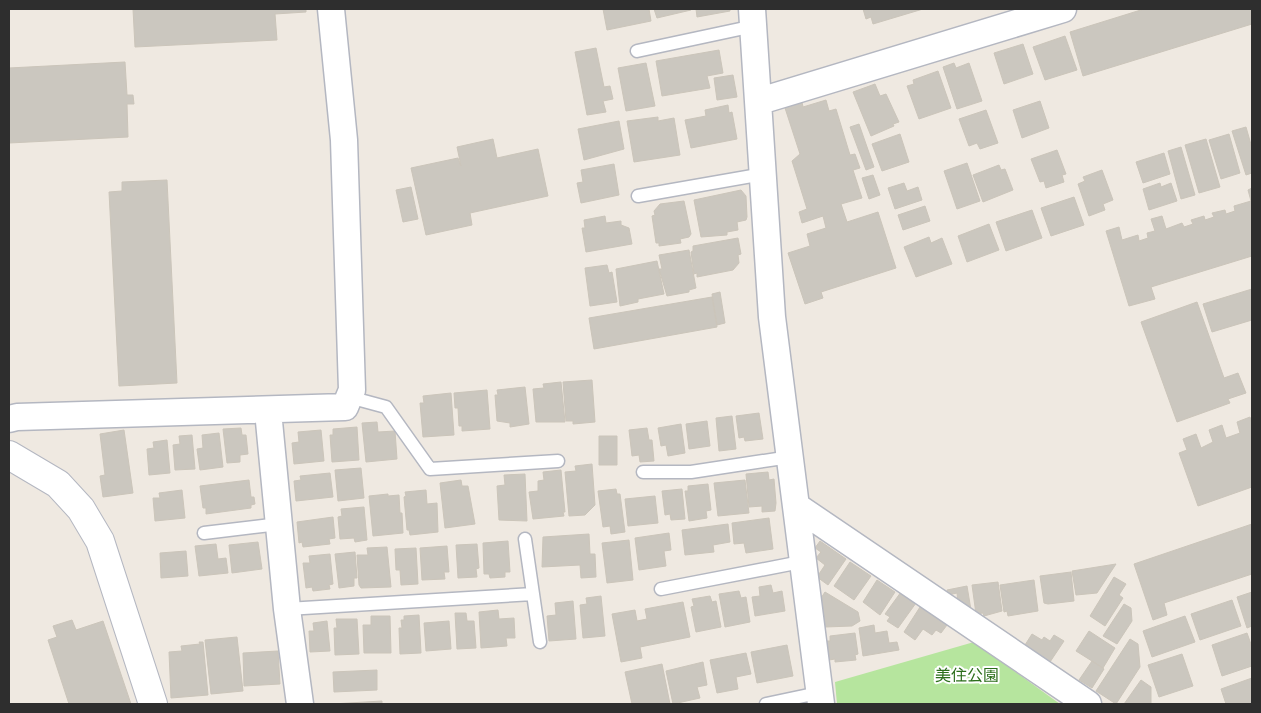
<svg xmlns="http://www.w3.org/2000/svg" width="1261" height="713" font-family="Karla,'Noto Sans JP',sans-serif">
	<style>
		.green { fill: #b6e59e }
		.building { fill: #cbc7bf; stroke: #cbc5ba }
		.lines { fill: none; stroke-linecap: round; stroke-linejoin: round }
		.lane-casing { stroke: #b4b7c1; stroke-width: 15 }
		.street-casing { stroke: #b4b7c1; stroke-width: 29 }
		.secondary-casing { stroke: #b4b7c1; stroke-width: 30 }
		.lane { stroke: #fff; stroke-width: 12 }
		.street { stroke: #fff; stroke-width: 26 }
		.secondary { stroke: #fff; stroke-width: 28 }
		.labels { text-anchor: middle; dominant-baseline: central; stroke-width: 4; stroke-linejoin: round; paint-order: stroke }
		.park-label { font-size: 16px; fill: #2c6e1b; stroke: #fff }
	</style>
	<rect width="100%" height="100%" fill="#efe9e1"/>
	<path class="green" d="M974 642 1060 704H837L835 682Z"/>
	<path class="building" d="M133 9H306V12L275 14 277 40 135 47Z
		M603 9H649L651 21 607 30Z
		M654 9H691V10L657 18Z
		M696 9H730V11L697 17Z
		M863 9H923L873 24 871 17 866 19Z
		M1144 9H1252V24L1083 76 1070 32Z
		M1065 36 1077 70 1045 80 1033 47Z
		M1023 44 1033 74 1004 84 994 53Z
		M596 48 604 87 610 86 613 99 603 101 606 112 587 115 575 52Z
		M719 50 723 73 707 76 710 88 662 96 656 61Z
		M125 62 127 95H133L134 104H127L128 137 9 143V68Z
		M646 63 655 106 626 111 618 68Z
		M954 63 956 68 969 63 982 101 957 109 943 67Z
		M938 71 951 108 919 119 907 86 914 84 913 80Z
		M733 75 737 97 717 100 714 78Z
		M875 84 880 96 886 94 899 122 893 124 894 126 871 136 853 92Z
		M826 100 829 111 836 109 850 155 855 154 860 168 853 170 862 198 841 204 847 222 878 212 896 268 821 292 823 298 805 304 788 253 810 246 807 234 826 228 823 216 802 223 799 212 807 209 792 161 800 154 785 108 802 102 803 107Z
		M1040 101 1049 128 1022 138 1013 110Z
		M728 105 729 113 732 112 737 139 691 148 685 120 706 116 705 110Z
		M986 110 998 143 980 149 977 143 969 146 959 119Z
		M658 117V121L674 118 680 155 634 162 627 121Z
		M619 121 624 149 584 160 578 129Z
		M859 124 874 167 866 170 850 127Z
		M1246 127 1252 148V173L1246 175 1232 131Z
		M900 134 909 162 882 171 872 144Z
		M1229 134 1240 173 1221 179 1209 140Z
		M493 139 497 158 538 149 548 196 470 213 472 225 426 235 411 168 458 158 461 166 457 147Z
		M1206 139 1220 187 1199 193 1185 145Z
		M1181 147 1195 195 1181 199 1168 151Z
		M1057 150 1066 174 1062 175 1064 182 1046 188 1044 181 1040 182 1031 159Z
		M1164 153 1170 174 1143 183 1136 162Z
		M967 163 980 201 957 209 944 171Z
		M614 164 619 195 581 203 577 183 583 182 581 170Z
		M999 165 1001 170 1005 169 1013 190 983 202 973 175Z
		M1102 170 1113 200 1103 204 1105 210 1089 216 1078 184 1085 181 1083 177Z
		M873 175 880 195 869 199 862 178Z
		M167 180 177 383 119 386 109 192 122 191V182Z
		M904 183 907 191 918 187 922 200 895 209 888 188Z
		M1160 183 1161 187 1171 183 1177 201 1149 210 1143 189Z
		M411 187 418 219 403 222 396 190Z
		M1252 188V256L1151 287 1155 299 1129 306 1106 231 1119 227 1122 240 1138 235 1139 241 1148 238 1147 233 1155 231 1151 219 1162 216 1166 229 1182 223 1184 227 1193 224 1191 220 1204 216 1205 220 1214 217 1212 213 1225 210 1226 214 1235 211 1234 206 1251 201 1248 190Z
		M741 190 746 196 747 217 746 220 737 222 738 230 727 232V235L701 237 694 200Z
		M1074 197 1084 225 1051 236 1041 208Z
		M684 201 691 234 689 237 680 239 681 243 659 246V243H656L652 216 655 215 654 211 660 204Z
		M925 206 930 221 903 230 898 215Z
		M1032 210 1042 238 1006 251 996 222Z
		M605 216 606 223 621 221V225L629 228 632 244 586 252 582 228H585L584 220Z
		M989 224 999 250 967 262 958 236Z
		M929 237 931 243 942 238 952 264 916 277 904 247Z
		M738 238 741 254 738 255 739 263 733 270 697 277V273L694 274 691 252 693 251V246Z
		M689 250 696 288 689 290V292L667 296 659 269H662L659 255Z
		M657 261 664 294 638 299V302L620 306 616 269Z
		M607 265 609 273 612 272 617 302 590 306 585 268Z
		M1252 289V320L1212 332 1203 304Z
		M720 292 725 323 717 325 712 294Z
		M712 297 717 327 594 349 589 318Z
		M1197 302 1224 378 1238 373 1246 393 1228 399 1230 403 1177 422 1141 322Z
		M592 380 595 422 573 424V421H566L563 382Z
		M561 382 565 422H536L533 389 544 388 543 384Z
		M525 387 529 424 510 427V423L497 421 495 395H498L497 390Z
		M487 390 490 429 462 431V426H459L458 408H455L454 393Z
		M451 393 454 435 423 437 420 403H424L423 396Z
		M759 413 763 439 745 441 744 437 739 438 736 416Z
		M732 416 736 449 719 451 716 418Z
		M1250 417 1252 424V487L1198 506 1179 453 1187 450 1183 439 1196 434 1201 448 1213 442 1209 430 1222 425 1226 438 1240 433 1237 422Z
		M707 421 710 446 689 449 686 424Z
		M377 422 378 432 395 431 397 459 366 462 362 423Z
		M681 424 685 453 668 456 666 445 661 446 658 428Z
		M357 427 359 460 332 462 330 435H333V429Z
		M241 428 242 435H246L248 454 240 455V462L227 463 223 429Z
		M647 428 649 440H652L654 461 640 462 639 455 632 456 629 430Z
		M124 430 133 493 103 497 100 476 105 475 100 434Z
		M321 430 324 461 294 464 292 443 299 442 298 432Z
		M219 433 223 467 200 470 197 449 203 448 202 435Z
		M192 435 195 469 175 470 173 445 180 444 179 436Z
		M599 436H617V465H599Z
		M167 440 170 473 149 475 147 449 154 448 153 442Z
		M592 464 595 505 585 515 569 516 565 472 576 471 575 466Z
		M361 468 364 498 338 501 335 470Z
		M561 470 565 512H563L564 516 533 519 529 492 538 491V481L544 480 543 472Z
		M768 472 769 480 774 479 776 503 775 511 762 512V506L749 507 746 474Z
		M330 473 333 497 296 501 294 481 301 480 300 476Z
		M525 474 527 521 499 520 497 486 505 485 504 475Z
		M249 480 251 497H254L255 504 251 505V508L206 514V508H203L200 486Z
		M461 480 462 486H468L475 524 445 528 440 483Z
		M745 480 749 513 718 516 714 483Z
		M708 484 711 510 706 511 707 518 689 521 685 491H688V486Z
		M616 489 617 494H620L625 532 611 534 610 526 603 527 598 491Z
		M682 489 685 519 671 520 670 514 665 515 662 491Z
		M182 490 185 518 155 521 153 498H160L159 493Z
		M426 490 427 504 437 503 438 532 410 535 409 530H407L404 497 406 496 405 492Z
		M388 494V496L399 495 400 513H402L403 533 373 536 369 496Z
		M655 496 658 523 628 526 625 499Z
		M364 507 367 540 355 542 354 538 340 539 338 517 342 516 341 509Z
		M333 517 335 538 329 539 330 544 303 547 302 542 299 543 297 522Z
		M769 518 773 549 746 553 744 543 734 544 732 523Z
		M728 524 730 542 713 545 714 552 685 555 682 530Z
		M1252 524V574L1164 603 1167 615 1153 620 1134 564Z
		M669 533 671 550 664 551 666 566 639 570 635 538Z
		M589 534 590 554H595L596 577 581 578 580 565 542 567 543 537Z
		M629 540 633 580 607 583 602 543Z
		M508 541 510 572H505V577L490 578 489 574H484L483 543Z
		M820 541 846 559 828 585 817 577 825 565 816 558 821 552 815 548Z
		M258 542 262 569 232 573 229 545Z
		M216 544 218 559 226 558 228 573 199 576 195 546Z
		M477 544 479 568 476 569 477 577 458 578 456 545Z
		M447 546 449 572H444L445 579 422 580 420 548Z
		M387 547 391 587 361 588 359 585 357 555H368L367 548Z
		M416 548 418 584 401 585 400 570H396L395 549Z
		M186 551 188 576 161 578 160 553Z
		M355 552 357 578H354V586L339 588 335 554Z
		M330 554 333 584 329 585 330 589 313 591 312 587 306 588 303 563H310L309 556Z
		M850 562 871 576 854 600 834 586Z
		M1116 564 1097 593 1076 595 1072 571Z
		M1071 572 1074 601 1048 604 1044 603 1040 576Z
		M1114 577 1126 584 1119 595 1123 598 1105 626 1090 616Z
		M877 580 895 592 880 615 863 602Z
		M1034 580 1038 611 1008 616 1007 611 1004 612 1000 585Z
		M998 582 1002 611 984 616 983 613 976 614 972 585Z
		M771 585 773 593 782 591 785 611 755 616 752 597 760 596 759 587Z
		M967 586 971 610 958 603 957 593 948 595 947 590Z
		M739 591 741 598 746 597 750 622 725 627 719 594Z
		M825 592 858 612 860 621 852 626 825 627 819 601Z
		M901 592 916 603 898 628 887 621 890 617 885 614Z
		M1252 592V626L1247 628 1237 597Z
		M601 596 605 636 583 638 580 605 587 604 586 598Z
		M710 596 712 602 716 601 721 627 696 632 691 607 694 606 692 599Z
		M1232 600 1241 626 1200 640 1191 614Z
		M573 601 576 639 549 641 547 616 556 615 555 603Z
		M683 602 690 637 640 647 642 658 621 662 612 614 635 610 637 621 647 619 645 609Z
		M1124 604 1131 608 1132 621 1117 644 1103 636Z
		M920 607 947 625 941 633 936 630 932 635 923 629 915 640 904 632Z
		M498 610 499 619 514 618 515 638H506L507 646 481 648 479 612Z
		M455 613H466L467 621H474L476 648 457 649Z
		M419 615 421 653 400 654 399 628H402L401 620H404V616Z
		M371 616H390L391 653H364L363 625H371Z
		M1185 616 1195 642 1152 657 1143 631Z
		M336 619H357L359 654 335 655 334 628H337Z
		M72 620 76 630 103 621 131 704H69L48 640 57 637 53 626Z
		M327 621 330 651 310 652 309 631H314L313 623Z
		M449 621 451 649 426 651 424 623Z
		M874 625 875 633 887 631 889 643 897 642 899 650 863 656 859 628Z
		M1089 631 1115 648 1103 668 1076 651Z
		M855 633 858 654 855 655 856 660 835 662V659L829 660 827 641H830V636Z
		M1247 633 1252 647V666L1222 676 1212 645Z
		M1032 634 1042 640 1044 637 1050 641 1054 635 1064 641 1050 662 1025 645Z
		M237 637 243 691 211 694 205 640Z
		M1130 639 1138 644 1140 667 1116 704 1096 691Z
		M199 642H203L208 695 171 698 169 652 182 651 181 646 200 644Z
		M787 645 793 676 757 683 751 652Z
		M278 651 280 684 244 686 243 653Z
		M746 653 751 674 736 677 738 689 717 693 710 660Z
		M1182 654 1193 686 1159 697 1148 665Z
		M1092 661 1104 669 1092 688 1079 680Z
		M703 662 707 685 697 687 700 698 673 704 666 671Z
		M662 664 670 704H632L625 672Z
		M377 670V690L334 692 333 672Z
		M1252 678V704H1226L1221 689Z
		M1141 680 1151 687V704H1124Z
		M382 701V704H332Z"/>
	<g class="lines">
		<defs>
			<path id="lane" d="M637 51 754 26
				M638 196 764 174
				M349 397 386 407 430 469 558 461
				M643 472H691L790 457
				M204 533 279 524
				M525 539 540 642
				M661 589 801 562
				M287 609 533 594
				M766 704 818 693"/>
			<path id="street" d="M752 9 772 317 821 704
				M760 101 1063 9
				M268 411 287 609 300 704
				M9 419 17 417 345 407 352 390 344 140 331 9
				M796 506 1088 704"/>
			<path id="secondary" d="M9 455 58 484 81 509 100 541 153 704"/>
		</defs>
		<use href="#lane" class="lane-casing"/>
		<use href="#street" class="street-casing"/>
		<use href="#secondary" class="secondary-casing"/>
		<use href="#lane" class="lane"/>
		<use href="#street" class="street"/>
		<use href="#secondary" class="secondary"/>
	</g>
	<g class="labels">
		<g class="park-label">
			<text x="967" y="675">美住公園</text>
		</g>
	</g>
	<rect width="1261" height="713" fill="none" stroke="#2e2e2e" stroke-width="20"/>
</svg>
